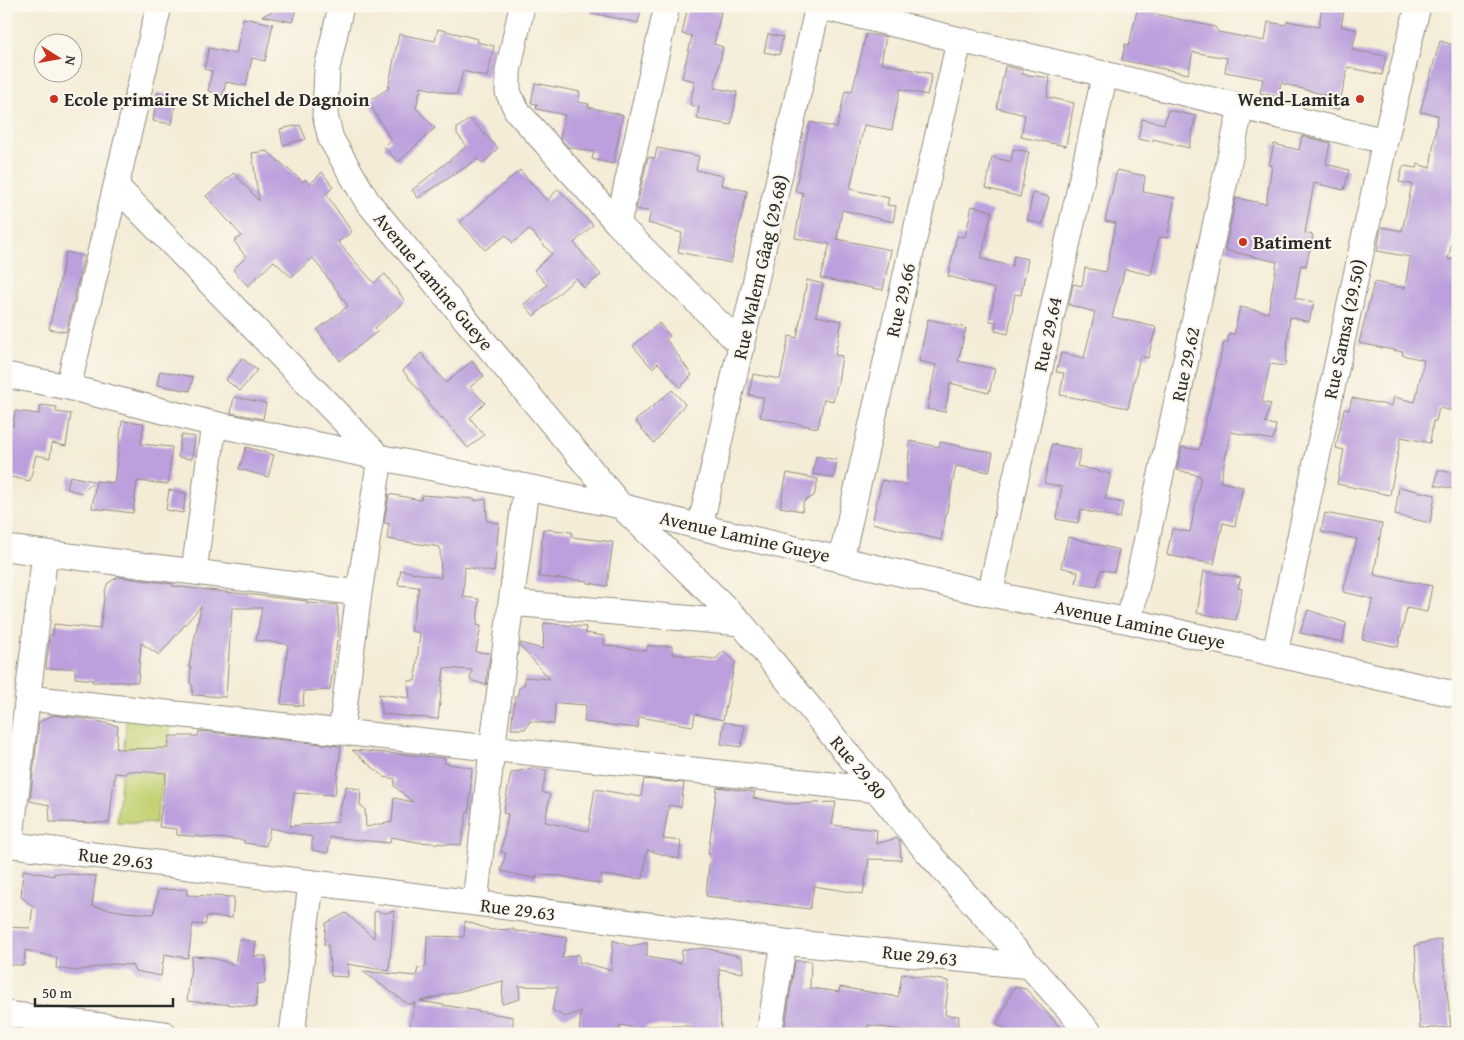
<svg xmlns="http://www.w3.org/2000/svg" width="1464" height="1040" font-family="'Gentium Book Plus',serif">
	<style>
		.green { fill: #c4d274; stroke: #787e50 }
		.building { fill: #bba0dd }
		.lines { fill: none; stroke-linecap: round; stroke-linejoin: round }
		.minor-casing { stroke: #908c81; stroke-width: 27 }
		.minor { stroke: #fff; stroke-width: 25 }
		.poi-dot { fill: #c8321e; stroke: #fbf7ec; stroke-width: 2 }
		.labels { text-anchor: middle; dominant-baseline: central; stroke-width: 4; stroke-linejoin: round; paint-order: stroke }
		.poi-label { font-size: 19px; font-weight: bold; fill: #2b2b2b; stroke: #fbf7ec; text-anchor: start }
		.street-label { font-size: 19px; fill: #2b2b2b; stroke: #fbf7ec }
	</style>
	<rect width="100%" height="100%" fill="#fbf7ec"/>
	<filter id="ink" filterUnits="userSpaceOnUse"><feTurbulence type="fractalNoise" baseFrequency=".02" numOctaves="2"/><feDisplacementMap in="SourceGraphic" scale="10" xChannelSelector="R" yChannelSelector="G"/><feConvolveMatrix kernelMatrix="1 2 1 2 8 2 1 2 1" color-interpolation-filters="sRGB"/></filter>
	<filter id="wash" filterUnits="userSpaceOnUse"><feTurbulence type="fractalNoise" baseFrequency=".0096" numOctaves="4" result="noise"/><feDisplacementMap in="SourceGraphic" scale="20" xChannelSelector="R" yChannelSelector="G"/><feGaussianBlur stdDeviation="1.12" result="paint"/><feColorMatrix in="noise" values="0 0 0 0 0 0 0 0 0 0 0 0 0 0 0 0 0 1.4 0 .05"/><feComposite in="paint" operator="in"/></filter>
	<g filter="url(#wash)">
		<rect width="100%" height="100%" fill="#f4ecd7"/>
		<path class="green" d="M127 714 172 719 156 823 117 822Z"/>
		<g id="blocks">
			<path class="building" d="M284 6H297L292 22 262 16Z
				M592 6H642L638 23 591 13Z
				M688 6 721 12 714 44 723 47 714 88 737 92 731 125 697 119 699 107 690 105 695 81 682 78 692 36 682 34Z
				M1138 6H1157L1156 14 1215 27 1218 32 1265 41 1268 22 1286 25 1287 21 1319 27 1322 6H1345L1341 26 1357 30 1352 50 1386 56 1382 75 1348 67 1338 110 1322 107 1325 95 1281 83 1278 97 1260 93 1263 79 1225 72 1227 58 1193 52 1188 74 1122 60 1125 44 1129 45Z
				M243 18 273 24 265 61 252 58 246 86 226 82 223 95 208 91 212 71 204 69 209 48 236 54Z
				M438 29 478 39 477 42 494 46 487 77 463 71 457 95 421 87 416 108 435 128 398 162 384 147 391 140 368 101 388 89 399 34 435 41Z
				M768 34 783 37 779 55 764 52Z
				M866 34 886 37 881 63 932 74 927 95 900 89 892 130 864 125 850 189 889 198 887 205 896 206 893 222 842 210 837 239 891 250 883 290 820 278 830 244 795 238 803 193 795 191 810 122 837 128 845 91 852 92Z
				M1440 41 1458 46V218L1448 259 1458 261V412L1439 408 1436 421H1433L1430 443 1401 437 1390 495 1337 484 1344 450 1336 448 1344 409 1349 410 1352 398 1392 406 1394 397 1415 402 1424 360 1402 355 1403 352 1359 343 1374 282 1405 288 1410 257 1377 251 1381 227 1402 231 1412 184 1399 182 1403 166 1417 168 1418 164 1430 168 1438 115 1420 112Z
				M1005 66 1023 70 1022 74 1050 78 1047 97 1074 103 1066 146 1021 137 1025 115 997 108Z
				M535 83 580 92 578 102 589 104 588 107 623 115 613 164 592 159 594 152 568 147 560 138 565 115 536 109 537 104 531 103Z
				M157 93 177 96 172 124 153 121Z
				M1168 110 1196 116 1189 148 1153 139V142L1138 139 1142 119 1164 124Z
				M470 119 498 148 483 164 478 159 418 198 412 190 467 146 457 134V128Z
				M300 125 306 139 283 145 280 129Z
				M1302 136 1330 143 1326 164 1349 170 1344 190 1314 183 1305 233 1313 235 1306 266 1301 265 1295 298 1314 302 1309 322 1290 317 1285 366 1270 364 1262 402 1271 404 1265 423 1276 425 1273 440 1231 432 1220 482 1243 487 1235 526 1223 523 1214 564 1167 555 1172 529 1190 532 1201 476 1177 470 1182 447 1199 450 1224 342 1227 343 1229 333 1234 334 1240 307 1268 313 1277 262 1225 250 1236 198 1266 204 1272 165H1269L1274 144 1299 150Z
				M657 148 699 156 696 170 723 176 721 185 747 191 731 263 678 252 682 233 648 223 651 212 636 209 648 157 655 158Z
				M1013 149 1029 152 1020 197 986 188 992 157 1011 162Z
				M267 151 303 182 305 179 310 184 322 172 333 187 326 194 352 232 338 242 374 283 385 274 405 301 375 328 378 331 340 361 317 330 348 306 313 258 291 277 274 261 248 286 233 270 246 257 234 241 242 236 206 196 234 173 259 201 252 153Z
				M520 170 547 201 558 189 593 225 574 243 601 275 584 288 576 278 534 316 524 304 547 285 534 270 552 254 529 229 513 243 506 235 485 250 460 222Z
				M1117 170 1145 176 1143 192 1175 198 1167 238 1159 237 1151 275 1125 269 1112 317 1156 327 1148 358 1140 356 1128 408 1060 395 1064 373 1056 372 1061 353 1084 358 1095 312 1069 305 1073 284 1082 286 1085 268 1106 272 1116 223 1105 221Z
				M1033 193 1049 197 1043 224 1027 220Z
				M972 206 992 211 981 259 1012 266 1014 256 1028 259 1021 295 1015 294 1008 334 995 331 996 322 990 321 995 289 948 276 957 236 965 237Z
				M66 252 84 256 66 332 49 329Z
				M807 280 823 284 816 316 842 321 835 355 842 356 838 382 833 401 824 399 818 428 760 417 764 397 749 395 753 374 780 379 789 336 797 338Z
				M928 319 966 328 958 361 995 369 989 393 950 383 945 412 927 409 936 365 919 361Z
				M659 323 670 336 666 339 692 375 680 387 658 363 652 368 633 346Z
				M421 353 446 383 472 361 484 376 470 387 485 403 470 418 484 435 468 448 442 417 441 418 428 403 429 402 403 371Z
				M242 358 257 370 240 391 226 380Z
				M160 371 193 377 190 391 157 385Z
				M672 390 685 404 654 443 635 421Z
				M234 397 266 403 263 419 231 413Z
				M41 405 57 407 56 412 71 414 66 446 52 443 50 458 36 455 30 481 6 476V425L13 426 15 411 39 414Z
				M122 421 144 423 141 444 172 447 168 484 137 481 133 513 92 508 96 481 114 483Z
				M181 435 195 437 192 459 178 457Z
				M910 441 939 447 940 442 993 453 989 472 956 466 941 540 872 523 882 480 906 485Z
				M1052 444 1081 450 1077 466 1111 474 1105 499 1123 503 1120 518 1081 510 1078 523 1056 519 1062 487 1044 483Z
				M246 447 274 455 268 477 239 469Z
				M816 456 837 460 834 478 813 474Z
				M1438 470 1458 474V490L1435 485Z
				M787 473 818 479 814 496 804 501 802 511 780 507Z
				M70 476 93 481 82 493 67 489Z
				M1399 487 1435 495 1430 523 1395 515Z
				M169 490 186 493 183 513 166 510Z
				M389 494 421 500 422 495 475 499V501L486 499 487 521 499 523 494 572 465 567 463 597 479 599 477 625 481 626 476 652 490 653 486 685 470 680 472 670 444 668 438 719 382 714 379 694 410 698 408 681H415L420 633 411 631 419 587 398 585 401 570 441 578 440 547 387 539 389 524 384 523Z
				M1325 513 1382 524 1374 575 1432 586 1427 612 1407 608 1398 647 1362 639 1373 599 1343 592 1357 539 1321 532Z
				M543 529 572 532V537L613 542 607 586 588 583V581L539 577Z
				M1068 537 1119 550 1114 572 1101 570 1097 587 1076 583 1078 572 1061 567Z
				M1204 571 1241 578 1238 588 1242 589 1236 620 1197 613Z
				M118 577 173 584 172 586 307 601V603L337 605 339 628 330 690 304 691 303 706 281 704 288 646 286 644 256 640 262 608H232L226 697 192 695 193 686 190 683 191 667H189L201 606 159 655 141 643 138 682H92L93 680 75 678V668L46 669 50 635H53L54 624 100 629 105 591 108 583Z
				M1308 610 1346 623 1343 642 1300 633Z
				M544 623 586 627 585 633 604 636V645L647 651V646H672V654L715 659 724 651 735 662 723 720 695 714 693 726 639 717 638 728 584 722 586 705 558 703 555 704 554 724 530 721 525 729H511L515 696 517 697 519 688 525 684 524 677 550 679 520 646V643L543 649Z
				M53 715 93 720 118 726 116 749 168 748 170 736H198L199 731 341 746 335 795 294 793 290 826 337 822 346 786 361 790 360 805 365 809 366 827 392 822 394 798 413 802 394 786 395 779 384 777 352 750 445 758 444 763 472 768 469 813 467 812 461 845 417 842 391 837 390 843 330 837 328 853 312 850V837L270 828 266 846 244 843V840L177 835V829L159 827 166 773 127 771 126 774 115 773 109 823 50 822 49 805 30 801 39 722Z
				M724 722 745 726 741 747 721 744Z
				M532 768 547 770 542 792 550 795 545 822 588 831 595 789 641 797 644 779 684 783 681 807 669 805 663 839 681 841 679 859 647 850 643 879 601 875V884L560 876 536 875 537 879 501 871 506 853 501 852 508 814 503 813 511 773Z
				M717 787 755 792 753 798 788 804 836 802 832 825 877 830 876 844 897 838 900 842 901 860 869 859 863 894 814 886 810 909 706 896 710 854H708Z
				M23 870 54 876V873L96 876 92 906 125 912 154 914 158 890 187 889V895L234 897 232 918 207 916 205 925 193 924 188 958 164 954 161 976 135 971 132 965 112 964 76 971 56 968 57 958 25 950 24 965H6V927L30 928 33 906 21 897Z
				M374 911 386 913 394 911 389 971 347 964 348 977 331 976 328 945H324L326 923 346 913 374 938Z
				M465 921 491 930 514 929V931L544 933 567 938 562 958 579 954V962L611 970 613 940 629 946 647 943V957L681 963 682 950 705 948 742 957 743 973 719 969 721 1034H689V1026H646V1030L620 1025 619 1034H579L581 1011 565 1017 552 1010 558 987 519 986 520 999 502 1004 503 981 420 1001 513 1017V1034H461L410 1027 415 1003 408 1004 362 971 416 976 418 968 426 967 427 936 464 937Z
				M239 939 256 942 254 956H266L265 983 257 984 256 1007 187 1001 192 956 210 957 235 965Z
				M1441 939 1451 1027 1420 1029 1415 945Z
				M795 961H811L810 988 839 992 840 987 898 997 902 974 949 981 945 1015 959 1016 958 1034H906L907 1031 868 1025 866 1034H784Z
				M1014 987 1026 989 1066 1034H1016L997 1024Z"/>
		</g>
	</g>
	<g filter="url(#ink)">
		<use href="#blocks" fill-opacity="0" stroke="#908c81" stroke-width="1"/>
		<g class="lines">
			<defs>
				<path id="minor" d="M341 6 327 69 325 115 331 139 367 201 621 506 741 623 924 848 1091 1034
					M522 6 508 71V92L517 111 618 224 742 346
					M818 6 1385 141
					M116 186 380 458 359 593 341 732
					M618 224 667 6
					M6 375 68 387 214 424 621 506 700 527 990 594 1129 621 1458 695
					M68 387 159 6
					M700 527 818 6
					M6 548 359 593
					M841 559 959 42
					M194 571 214 424
					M990 594 1105 74
					M511 603 741 623
					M1129 621 1241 107
					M1275 653 1385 141 1418 6
					M28 698 878 790
					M6 844 784 942 1030 966
					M10 845 45 553
					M475 903 492 750 526 488
					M6 1014 164 1034
					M292 1034 311 884
					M769 1034 784 942"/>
			</defs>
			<use href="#minor" class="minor-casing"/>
			<use href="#minor" class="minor"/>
		</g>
	</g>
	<g class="poi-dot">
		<circle cx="54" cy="99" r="5"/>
		<circle cx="1360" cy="99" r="5"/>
		<circle cx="1243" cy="242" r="5"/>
	</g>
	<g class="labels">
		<g class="poi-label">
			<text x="64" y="99">Ecole primaire St Michel de Dagnoin</text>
			<text x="1350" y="99" text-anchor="end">Wend-Lamita</text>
			<text x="1253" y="242">Batiment</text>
		</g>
		<g class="street-label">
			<text transform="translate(760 267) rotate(-77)">Rue Walem Gâag (29.68)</text>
			<text transform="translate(434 281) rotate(50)">Avenue Lamine Gueye</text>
			<text transform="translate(900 300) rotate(-77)">Rue 29.66</text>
			<text transform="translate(1344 329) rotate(-78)">Rue Samsa (29.50)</text>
			<text transform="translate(1047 334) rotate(-78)">Rue 29.64</text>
			<text transform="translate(1185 364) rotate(-78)">Rue 29.62</text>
			<text transform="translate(745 536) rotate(13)">Avenue Lamine Gueye</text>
			<text transform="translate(1140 624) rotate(12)">Avenue Lamine Gueye</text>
			<text transform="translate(859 767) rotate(50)">Rue 29.80</text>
			<text transform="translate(116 858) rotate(7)">Rue 29.63</text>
			<text transform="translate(518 909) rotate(7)">Rue 29.63</text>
			<text transform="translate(920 955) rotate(6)">Rue 29.63</text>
		</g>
	</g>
	<rect width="1464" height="1040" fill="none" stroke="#fbf7ec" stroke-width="25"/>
	<g transform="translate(58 58) rotate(101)"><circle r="24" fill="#fbf7ec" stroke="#a8a59f"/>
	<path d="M0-4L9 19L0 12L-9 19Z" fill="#c8321e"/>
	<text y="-8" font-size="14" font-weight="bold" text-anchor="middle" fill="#2b2b2b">N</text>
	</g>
	<path d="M35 998v8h138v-8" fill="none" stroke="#2b2b2b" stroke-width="2.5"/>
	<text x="42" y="998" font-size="15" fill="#2b2b2b" stroke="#fbf7ec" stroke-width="4" paint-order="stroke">50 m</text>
</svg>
